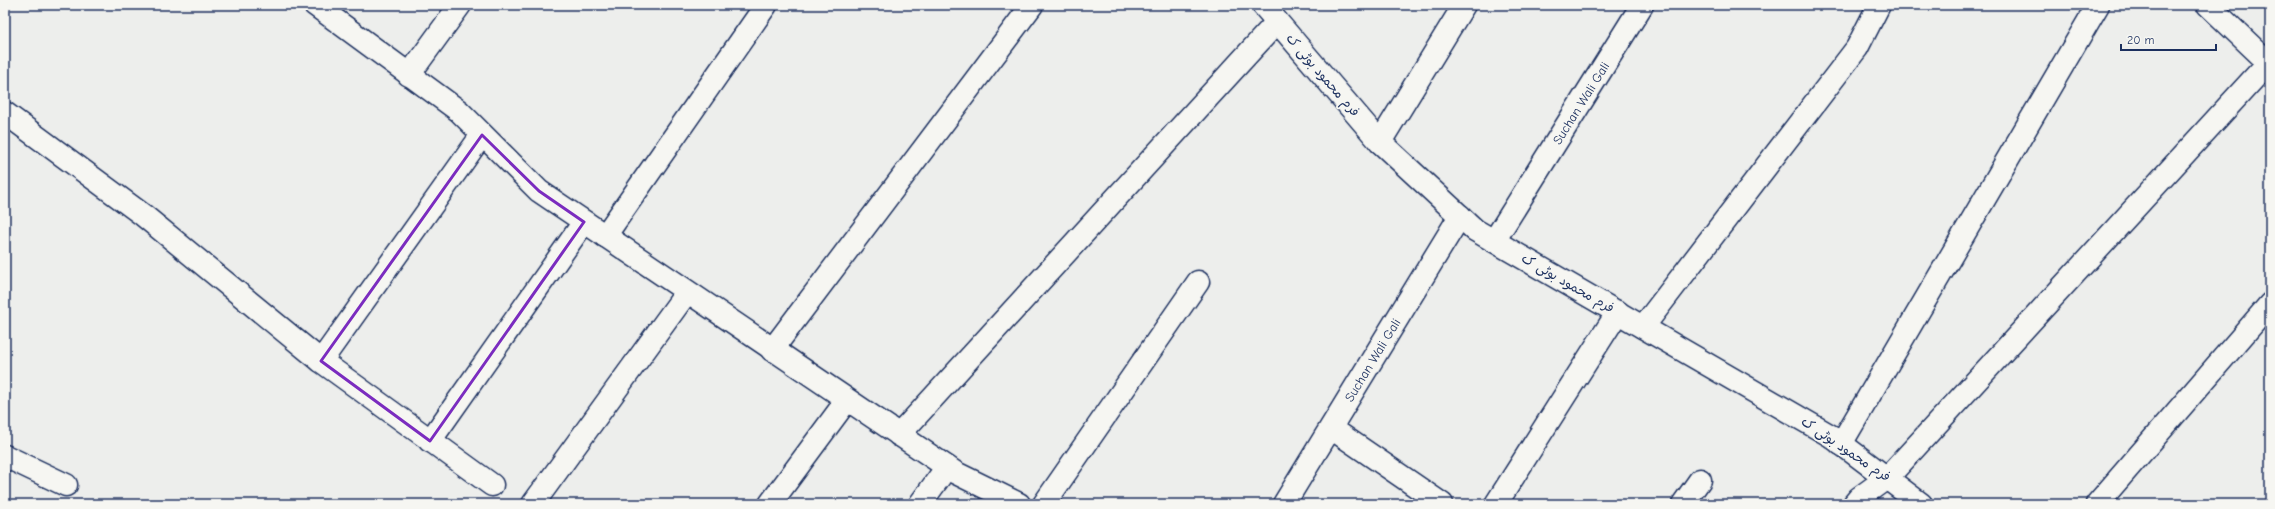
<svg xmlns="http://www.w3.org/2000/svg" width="2275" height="509" font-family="'Comic Neue','Playpen Sans Arabic',sans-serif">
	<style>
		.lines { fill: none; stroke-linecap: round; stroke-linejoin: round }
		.minor-casing { stroke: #1b2f5e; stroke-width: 25 }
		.minor { stroke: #f6f6f2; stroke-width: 22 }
		.marked { fill: none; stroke: #7b2cbf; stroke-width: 3; stroke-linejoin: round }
		.labels { text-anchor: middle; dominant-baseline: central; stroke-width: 3.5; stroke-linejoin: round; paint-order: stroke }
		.street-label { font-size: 13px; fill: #1b2f5e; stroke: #f6f6f2 }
	</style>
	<rect width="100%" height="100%" fill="#edeeec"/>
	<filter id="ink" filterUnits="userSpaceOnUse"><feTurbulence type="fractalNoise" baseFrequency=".025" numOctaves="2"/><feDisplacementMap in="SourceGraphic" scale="8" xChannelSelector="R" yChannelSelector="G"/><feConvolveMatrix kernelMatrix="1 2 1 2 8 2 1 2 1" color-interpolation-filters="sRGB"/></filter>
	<g filter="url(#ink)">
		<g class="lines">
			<defs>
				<g id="minor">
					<path d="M315 5 459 111 539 191 956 473 1019 504"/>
					<path d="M1263 5 1380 142 1475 230 1831 436 1921 504"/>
					<path d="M2208 5 2270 64"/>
					<path d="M409 75 460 5"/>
					<path d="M5 113 143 215 321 361 492 485"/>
					<path d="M1380 142 1464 5"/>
					<path d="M605 236 766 5"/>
					<path id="s1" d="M1494 241 1642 5"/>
					<path d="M1643 327 1857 48 1879 5"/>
					<path d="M772 350 1032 5"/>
					<path d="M321 361 482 135"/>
					<path d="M1331 428 1442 504"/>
					<path d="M899 435 1277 22"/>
					<path d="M430 441 584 222"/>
					<path d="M1841 444 2098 5"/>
					<path d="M5 456 66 485"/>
					<path d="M533 504 687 292"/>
					<path d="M770 504 847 400"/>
					<path d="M920 504 947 467"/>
					<path d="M1044 504 1198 282"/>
					<path id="s2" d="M1284 504 1460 216"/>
					<path d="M1496 504 1618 312"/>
					<path d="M1683 504 1700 480"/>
					<path d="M1854 504 1859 498 1888 477 2268 63"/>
					<path d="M2097 504 2270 304"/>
				</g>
			</defs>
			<use href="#minor" class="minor-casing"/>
			<use href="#minor" class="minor"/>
		</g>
	</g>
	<path class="marked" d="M482 135 539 191 584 222 430 441 321 361Z"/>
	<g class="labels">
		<g class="street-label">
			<text transform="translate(1323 75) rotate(49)">فرم محمود بوٹی ک</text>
			<text stroke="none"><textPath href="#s1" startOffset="163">Suchan Wali Gali</textPath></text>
			<text transform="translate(1568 283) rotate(30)">فرم محمود بوٹی ک</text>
			<text stroke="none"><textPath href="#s2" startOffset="169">Suchan Wali Gali</textPath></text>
			<text transform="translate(1846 449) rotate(34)">فرم محمود بوٹی ک</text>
		</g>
	</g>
	<rect width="2275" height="509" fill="none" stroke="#f6f6f2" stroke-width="20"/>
	<rect x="10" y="10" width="2255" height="489" fill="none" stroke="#1b2f5e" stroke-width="1.5" filter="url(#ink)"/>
	<path d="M2121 44v6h95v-6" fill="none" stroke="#1b2f5e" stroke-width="2"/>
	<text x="2127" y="44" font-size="12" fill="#1b2f5e" stroke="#f6f6f2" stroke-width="3" paint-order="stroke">20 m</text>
</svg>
